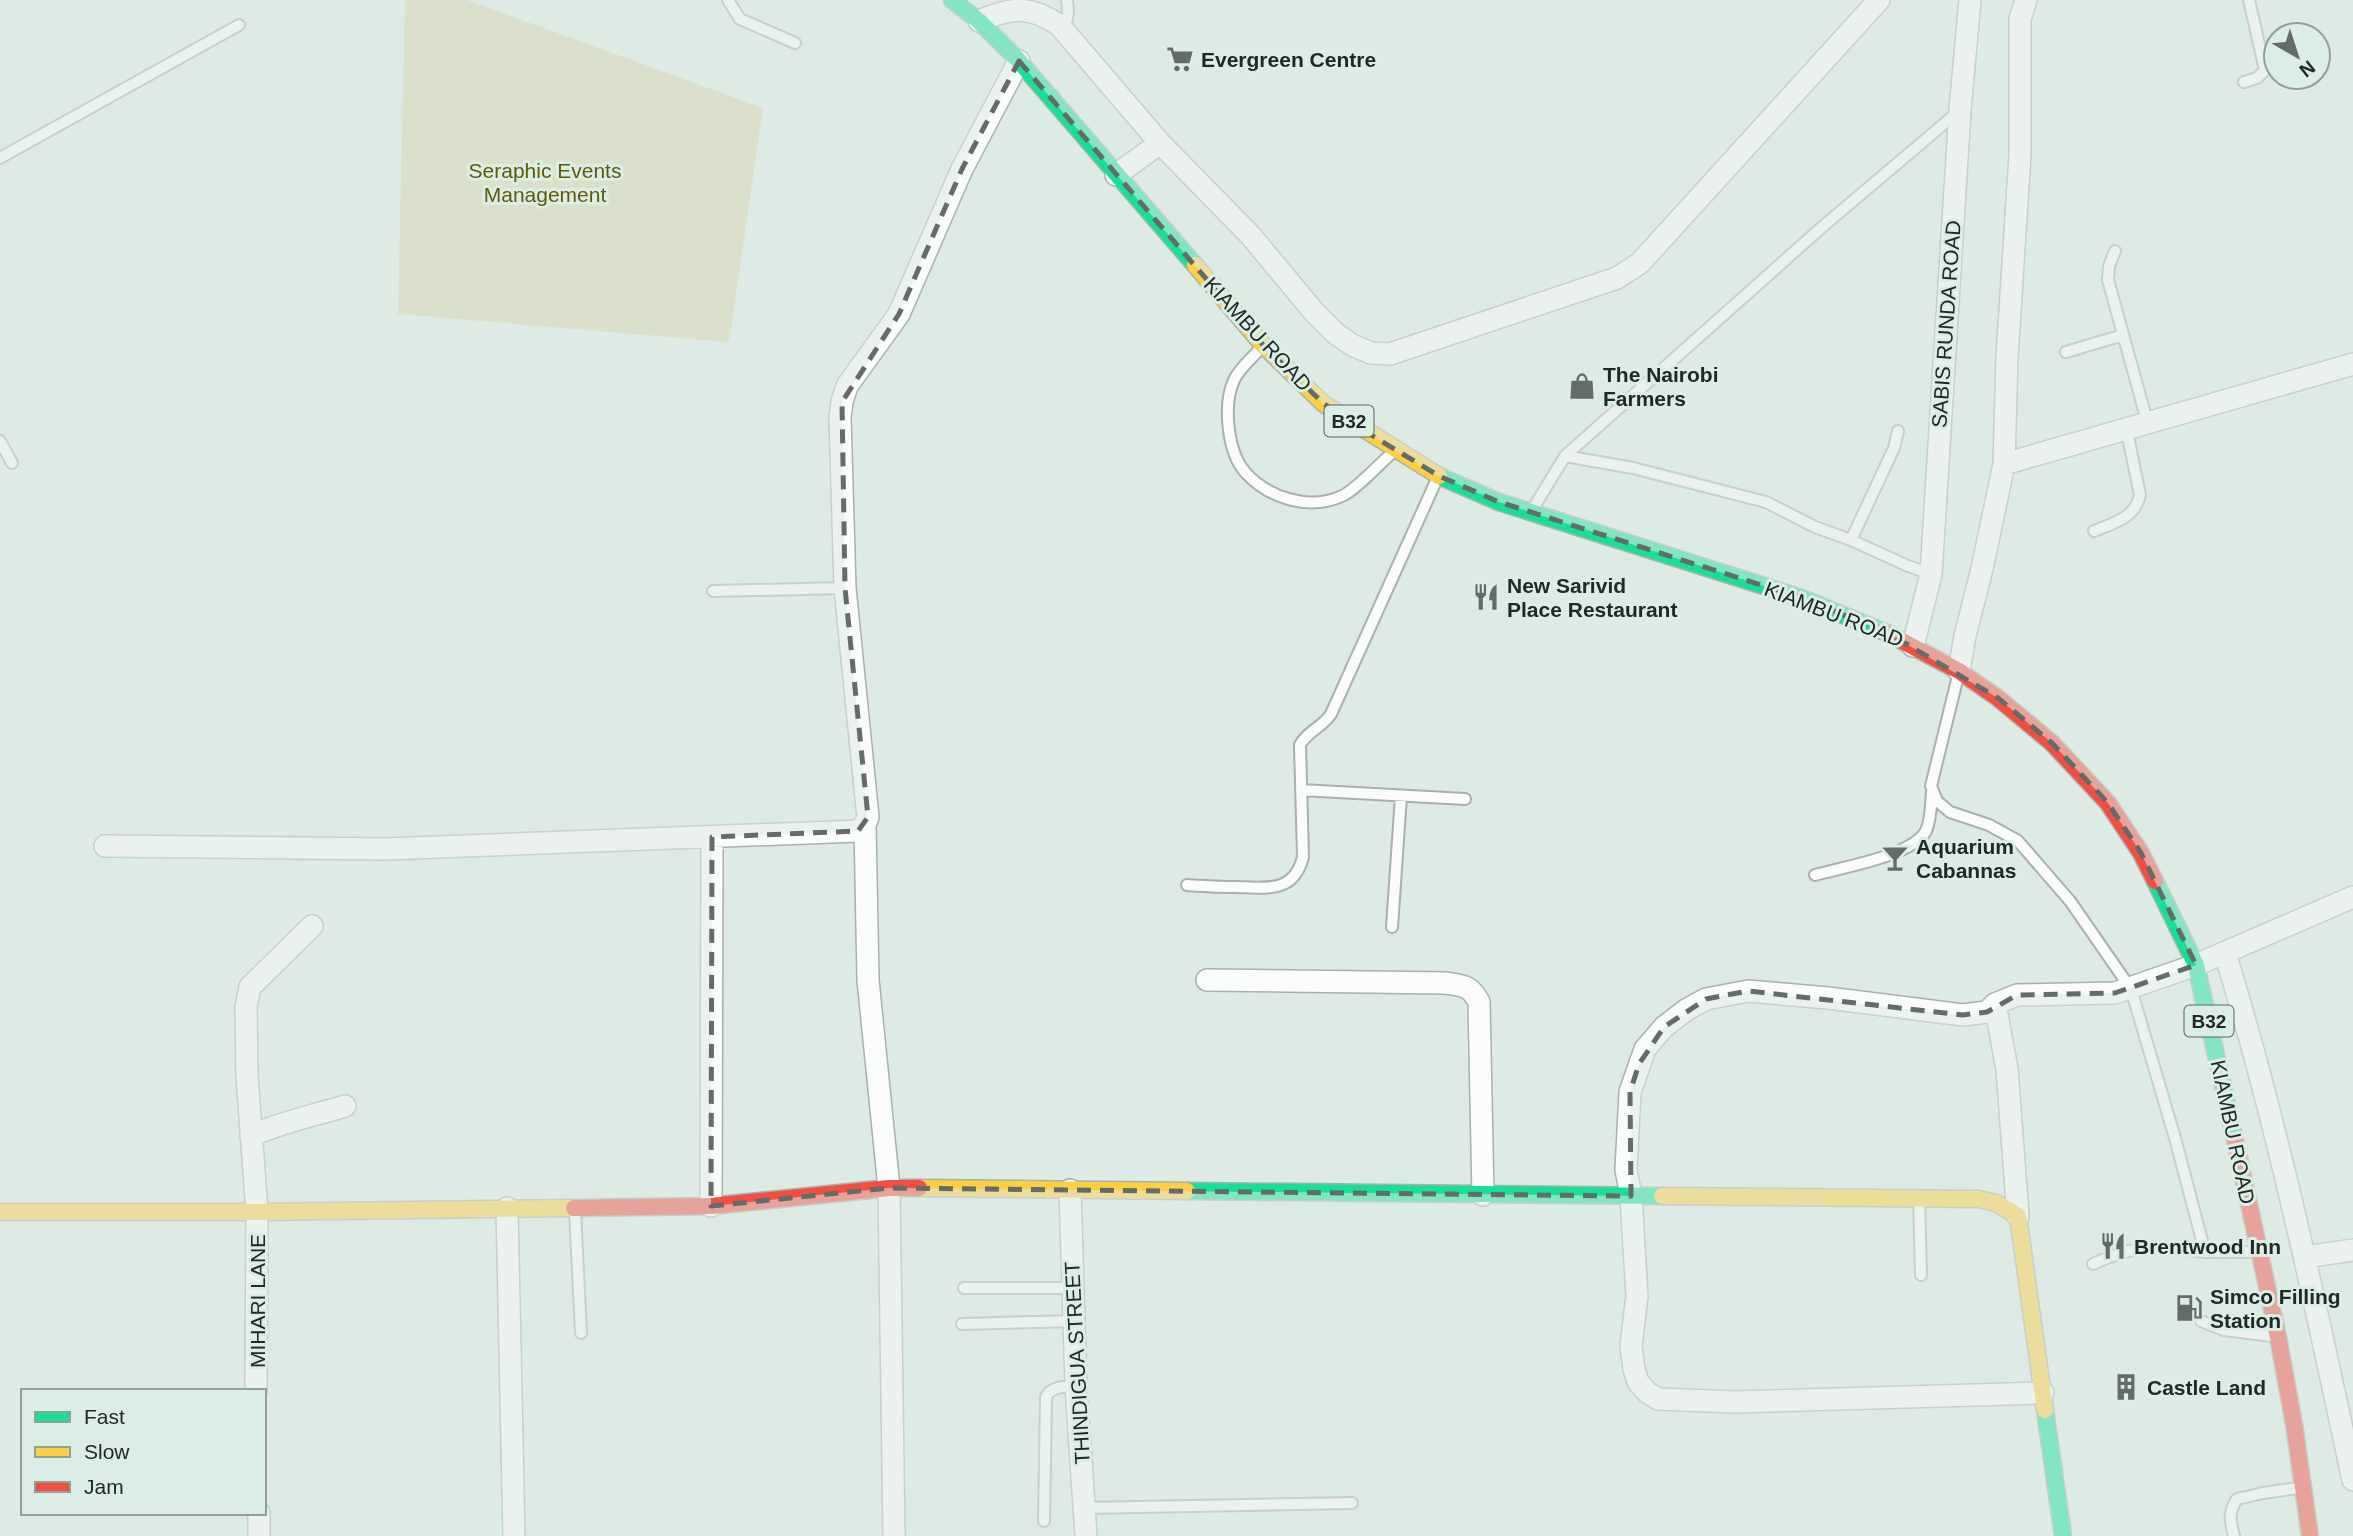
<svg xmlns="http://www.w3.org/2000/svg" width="2353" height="1536" font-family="Arial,sans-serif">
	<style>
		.green { fill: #d5d6ac }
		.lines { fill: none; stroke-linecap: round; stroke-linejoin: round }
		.lane-casing { stroke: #a9b1ad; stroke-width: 14 }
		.street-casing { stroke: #a9b1ad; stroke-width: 24 }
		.fast-casing { stroke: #a9b1ad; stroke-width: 19 }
		.slow-casing { stroke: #a9b1ad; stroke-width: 19 }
		.jam-casing { stroke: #a9b1ad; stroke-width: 19 }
		.lane { stroke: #fafcfb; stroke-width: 10 }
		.street { stroke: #fafcfb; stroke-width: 21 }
		.fast { stroke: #16e098; stroke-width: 16 }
		.slow { stroke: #ffcf43; stroke-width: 16 }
		.jam { stroke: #f24e42; stroke-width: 16 }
		.marked { fill: none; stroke: #636c68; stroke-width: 5; stroke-dasharray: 14 9; stroke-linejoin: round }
		.labels { text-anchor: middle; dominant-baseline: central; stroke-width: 6; stroke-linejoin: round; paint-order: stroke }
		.shield { fill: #daeee5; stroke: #58635f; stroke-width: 2 }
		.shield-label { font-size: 19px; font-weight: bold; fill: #212825 }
		.poi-label { font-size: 21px; font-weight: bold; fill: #212825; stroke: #daeee5; text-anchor: start }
		.park-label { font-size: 21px; fill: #615904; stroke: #daeee5 }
		.street-label { font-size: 21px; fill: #212825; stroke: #daeee5 }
	</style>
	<rect width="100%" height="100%" fill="#deeae4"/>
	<path class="green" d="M405 0H467L763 108 729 342 398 314Z"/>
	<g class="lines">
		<defs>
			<path id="lane" d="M728 0 740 19 795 43
				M1065 31 1068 12 1067 0
				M2244 82 2257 78 2265 70 2249 0
				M0 158 239 25
				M2115 251 2109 266 2108 280 2147 421
				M1258 351C1251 359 1239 369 1234 380 1223 404 1227 451 1245 472 1268 498 1309 511 1342 496 1356 490 1378 465 1391 454
				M2066 352 2123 335
				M0 441 12 463
				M1565 456 1633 468 1766 502 1815 527 1851 540 1908 566 1931 574
				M1534 507 1565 456 1821 228 1958 112
				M2094 531C2114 523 2135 518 2140 495L2126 427
				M1851 540 1894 448 1898 431
				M713 591 845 588
				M1957 680 1931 786 1937 801 1950 812 1989 825 2018 841 2070 901 2131 989 2175 1138 2205 1252H2254
				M1301 790 1465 799
				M1815 875C1843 867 1912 856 1926 831 1931 820 1931 804 1932 792
				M1187 885C1204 886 1220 887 1237 887 1267 888 1294 893 1303 857L1300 745C1307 731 1323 727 1331 714L1436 481
				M1392 927 1401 796
				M1919 1199 1921 1275
				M575 1210 581 1333
				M2093 1264C2137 1243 2159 1246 2205 1252
				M964 1288H1073
				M2201 1321 2224 1330 2272 1336
				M962 1324 1074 1321
				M1084 1508 1352 1503
				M1044 1521 1046 1397C1051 1386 1065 1387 1076 1386
				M2234 1536C2230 1521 2228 1513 2237 1499L2263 1493 2297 1488"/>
			<path id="street" d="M979 21C1012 7 1029 5 1059 25L1160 143 1251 236 1315 313 1335 333 1352 345 1371 353 1390 354 1617 278 1640 263 1879 0
				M1116 175 1160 143
				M2004 464 2353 364
				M1913 646 1931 574 1960 110 1970 0
				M1959 671 1965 636 1982 569 2004 464 2007 357 2020 155V19L2026 0
				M865 825 868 980 889 1188 894 1536
				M105 846 386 849 858 831 865 825 868 817 845 588 840 417 842 402 847 386 899 314 962 169 1019 61
				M2225 953C2278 1126 2315 1303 2353 1480
				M1207 980 1446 983C1464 986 1470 985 1479 1002L1483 1195
				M1995 1004 2007 1069 2018 1216
				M251 1136C281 1122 313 1116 345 1106
				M1070 1190 1076 1386 1086 1536
				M711 1206 712 837
				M507 1208 514 1536
				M2305 1257 2353 1250
				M256 1391 257 1212 247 1076 246 1007 250 987 312 926
				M2043 1393 1735 1402 1658 1399 1647 1392 1638 1382 1634 1369 1631 1346 1637 1296 1631 1196 1626 1170 1630 1092 1645 1049 1664 1027 1686 1010 1706 999 1748 991 1828 998 1963 1015 1987 1012 1995 1004 2017 995 2115 993 2196 965 2353 897
				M259 1513V1536"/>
			<path id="fast" d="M952 0 979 21 1019 61 1195 265
				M1439 476 1499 502 1799 597 1887 633
				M2155 881 2196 965 2235 1140
				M1187 1191 1662 1196
				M2045 1410 2063 1536"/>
			<path id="slow" d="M1195 265 1263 345 1324 404 1439 476
				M919 1188 1187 1191
				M1662 1196 1978 1199 1996 1203 2018 1216 2045 1410
				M0 1212H257L574 1208"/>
			<path id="jam" d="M1887 633 1959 671 1998 698 2052 743 2108 803 2141 853 2155 881
				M2235 1140 2278 1337 2294 1424 2310 1536
				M574 1208 711 1206 889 1188H919"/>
		</defs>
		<use href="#lane" class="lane-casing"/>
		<use href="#street" class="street-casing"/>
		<use href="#fast" class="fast-casing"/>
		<use href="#slow" class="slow-casing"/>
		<use href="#jam" class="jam-casing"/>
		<use href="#lane" class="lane"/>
		<use href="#street" class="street"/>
		<use href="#fast" class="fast"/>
		<use href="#slow" class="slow"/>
		<use href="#jam" class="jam"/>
	</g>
	<path d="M0 0H2353V1536H0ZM1019 61 1263 345 1324 404 1363 430 1439 476 1499 502 1799 597 1886 632 1998 698 2052 743 2108 803 2141 853 2196 965 2115 993 2017 995 1987 1012 1963 1015 1748 991 1706 999 1664 1027 1639 1064 1630 1092 1631 1196 889 1188 711 1206 712 837 858 831 868 817 845 588 842 402 899 314 962 169Z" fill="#deeae4" fill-opacity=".55" fill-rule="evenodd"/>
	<path class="marked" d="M1019 61 1263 345 1324 404 1363 430 1439 476 1499 502 1799 597 1886 632 1998 698 2052 743 2108 803 2141 853 2196 965 2115 993 2017 995 1987 1012 1963 1015 1748 991 1706 999 1664 1027 1639 1064 1630 1092 1631 1196 889 1188 711 1206 712 837 858 831 868 817 845 588 842 402 899 314 962 169Z"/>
	<defs>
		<symbol id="supermarket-bare" viewBox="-9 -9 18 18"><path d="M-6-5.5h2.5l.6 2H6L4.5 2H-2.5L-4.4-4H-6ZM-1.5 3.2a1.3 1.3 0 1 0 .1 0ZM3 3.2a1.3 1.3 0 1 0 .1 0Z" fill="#636c68" stroke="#daeee5" stroke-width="2.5" paint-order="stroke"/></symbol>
		<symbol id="shop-bare" viewBox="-9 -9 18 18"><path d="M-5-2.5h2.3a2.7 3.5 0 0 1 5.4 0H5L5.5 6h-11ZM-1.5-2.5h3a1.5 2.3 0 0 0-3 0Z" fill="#636c68" stroke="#daeee5" stroke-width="2.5" paint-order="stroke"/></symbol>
		<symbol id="restaurant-bare" viewBox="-9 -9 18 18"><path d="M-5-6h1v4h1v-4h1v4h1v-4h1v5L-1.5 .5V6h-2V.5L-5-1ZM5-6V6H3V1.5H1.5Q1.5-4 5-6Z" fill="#636c68" stroke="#daeee5" stroke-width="2.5" paint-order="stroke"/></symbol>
		<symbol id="bar-bare" viewBox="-9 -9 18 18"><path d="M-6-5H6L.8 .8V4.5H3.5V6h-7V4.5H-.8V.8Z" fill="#636c68" stroke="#daeee5" stroke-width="2.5" paint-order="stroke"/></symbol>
		<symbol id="fuel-bare" viewBox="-9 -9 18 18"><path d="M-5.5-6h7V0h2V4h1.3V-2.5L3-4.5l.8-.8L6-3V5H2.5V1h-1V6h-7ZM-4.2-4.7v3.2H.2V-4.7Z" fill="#636c68" stroke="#daeee5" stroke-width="2.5" paint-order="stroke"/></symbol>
		<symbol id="building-bare" viewBox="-9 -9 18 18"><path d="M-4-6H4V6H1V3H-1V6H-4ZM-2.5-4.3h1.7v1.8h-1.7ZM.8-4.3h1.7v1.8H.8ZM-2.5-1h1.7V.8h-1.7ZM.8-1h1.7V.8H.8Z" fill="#636c68" stroke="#daeee5" stroke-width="2.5" paint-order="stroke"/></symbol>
	</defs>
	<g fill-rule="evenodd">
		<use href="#supermarket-bare" x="1161" y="40" width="38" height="38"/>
		<use href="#shop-bare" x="1563" y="367" width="38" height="38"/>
		<use href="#restaurant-bare" x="1467" y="578" width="38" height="38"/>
		<use href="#bar-bare" x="1876" y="839" width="38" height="38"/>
		<use href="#restaurant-bare" x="2094" y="1227" width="38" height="38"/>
		<use href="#fuel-bare" x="2170" y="1289" width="38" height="38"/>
		<use href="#building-bare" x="2107" y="1368" width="38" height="38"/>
	</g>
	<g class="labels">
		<g class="shield">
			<rect x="1324.5" y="405.5" width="49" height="31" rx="5"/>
			<rect x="2184.5" y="1005.5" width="49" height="31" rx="5"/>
		</g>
		<g class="shield-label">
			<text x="1349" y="421">B32</text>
			<text x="2209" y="1021">B32</text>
		</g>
		<g class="poi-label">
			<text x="1201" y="59">Evergreen Centre</text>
			<text x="1603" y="374">The Nairobi<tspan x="1603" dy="24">Farmers</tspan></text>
			<text x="1507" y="585">New Sarivid<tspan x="1507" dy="24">Place Restaurant</tspan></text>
			<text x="1916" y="846">Aquarium<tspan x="1916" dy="24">Cabannas</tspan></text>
			<text x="2134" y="1246">Brentwood Inn</text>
			<text x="2210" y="1296">Simco Filling<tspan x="2210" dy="24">Station</tspan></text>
			<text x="2147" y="1387">Castle Land</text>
		</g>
		<g class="park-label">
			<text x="545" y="170">Seraphic Events<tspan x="545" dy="24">Management</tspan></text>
		</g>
		<g class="street-label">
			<text transform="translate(1946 324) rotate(-86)">SABIS RUNDA ROAD</text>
			<text transform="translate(1258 334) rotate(47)">KIAMBU ROAD</text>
			<text transform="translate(1834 614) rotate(21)">KIAMBU ROAD</text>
			<text transform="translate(2233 1132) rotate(78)">KIAMBU ROAD</text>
			<text transform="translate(257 1301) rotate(-90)">MIHARI LANE</text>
			<text transform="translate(1077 1363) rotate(-93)">THINDIGUA STREET</text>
		</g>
	</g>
	<rect x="21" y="1389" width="245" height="126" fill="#daeee5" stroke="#909f98" stroke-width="2"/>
	<rect x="35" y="1412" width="35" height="10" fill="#16e098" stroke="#909f98" stroke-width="2"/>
	<text x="84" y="1424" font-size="21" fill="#212825">Fast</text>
	<rect x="35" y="1447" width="35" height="10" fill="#ffcf43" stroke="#909f98" stroke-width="2"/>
	<text x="84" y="1459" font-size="21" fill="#212825">Slow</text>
	<rect x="35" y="1482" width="35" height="10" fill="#f24e42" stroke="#909f98" stroke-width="2"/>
	<text x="84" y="1494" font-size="21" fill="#212825">Jam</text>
	<g transform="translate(2297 56) rotate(141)"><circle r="33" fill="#daeee5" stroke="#909f98" stroke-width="2"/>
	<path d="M0-5L12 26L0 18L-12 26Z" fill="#636c68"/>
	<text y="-10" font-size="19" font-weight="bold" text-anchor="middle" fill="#212825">N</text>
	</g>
</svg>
